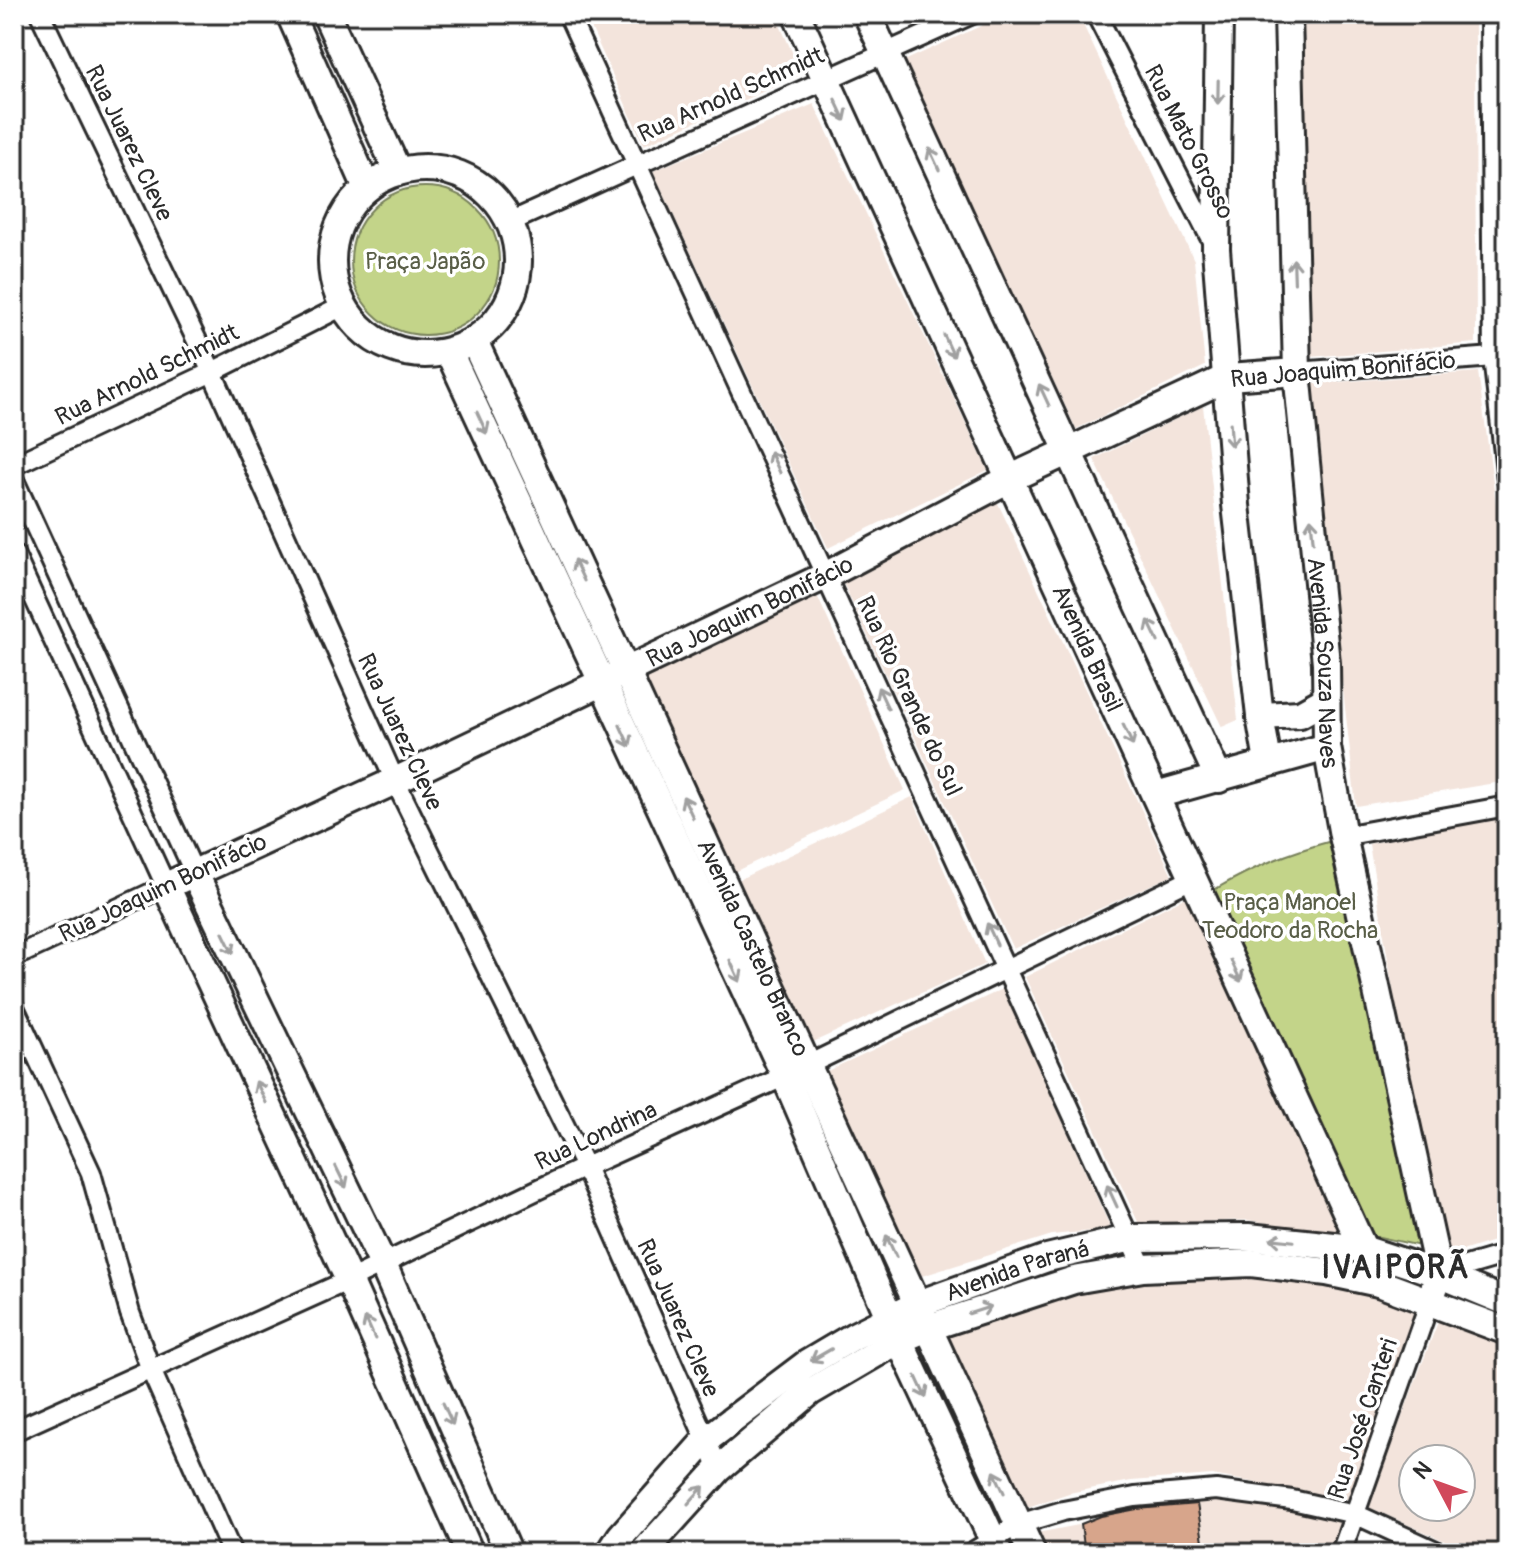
<svg xmlns="http://www.w3.org/2000/svg" width="1521" height="1567" font-family="Pangolin,sans-serif">
	<style>
		.built { fill: #f3e4dc; fill-rule: evenodd }
		.green { fill: #c3d489; stroke: #77805a; stroke-width: 2 }
		.building { fill: #d7a58b; stroke: #2b2b2b; stroke-width: 2 }
		.lines { fill: none; stroke-linecap: round; stroke-linejoin: round }
		.street-casing { stroke: #2b2b2b; stroke-width: 24 }
		.secondary-casing { stroke: #2b2b2b; stroke-width: 32 }
		.street { stroke: #fff; stroke-width: 18 }
		.secondary { stroke: #fff; stroke-width: 26 }
		.oneway { stroke: #a0a0a0 }
		.labels { text-anchor: middle; dominant-baseline: central; stroke-width: 7; stroke-linejoin: round; paint-order: stroke }
		.street-label { font-size: 24px; fill: #2b2b2b; stroke: #fff }
		.park-label { font-size: 24px; fill: #595e47; stroke: #fff }
		.district-label { font-size: 32px; font-weight: bold; letter-spacing: 2px; fill: #2b2b2b; stroke: #fff }
	</style>
	<rect width="100%" height="100%" fill="#fff"/>
	<filter id="ink" filterUnits="userSpaceOnUse"><feTurbulence type="fractalNoise" baseFrequency=".0125" numOctaves="2"/><feDisplacementMap in="SourceGraphic" scale="16" xChannelSelector="R" yChannelSelector="G"/><feConvolveMatrix kernelMatrix="1 2 1 2 8 2 1 2 1" color-interpolation-filters="sRGB"/></filter>
	<g filter="url(#ink)">
		<path class="built" d="M585 14H775L802 74 644 145Z
			M1007 14H1078L1194 260 1205 366 1076 429 904 61Z
			M1300 14H1475L1476 343 1310 357Z
			M814 104 988 470 828 548 653 171Z
			M1478 372 1507 585V781L1356 806 1309 384Z
			M1203 406 1238 720 1222 727 1094 459Z
			M996 499 1172 875 1013 949 839 574Z
			M815 591 905 790 734 872 643 673Z
			M912 797 985 964 811 1043 738 880Z
			M1507 814V1237L1449 1255 1412 1106 1369 844Z
			M1188 896 1344 1235 1248 1220 1139 1224 1025 977Z
			M1003 989 1111 1229 1052 1235 922 1276 825 1072Z
			M1147 1278 1255 1279 1323 1286 1376 1298 1417 1310 1348 1499 1212 1475 1131 1481 1069 1493 1025 1508 942 1335 973 1321Z
			M1439 1319 1507 1343V1553H1472L1368 1507ZM1413 1459H1461V1507H1413Z
			M1214 1499 1341 1519 1329 1553H1046L1037 1533Z"/>
		<path class="green" d="M351 261a74 74 0 1 1 148 0a74 74 0 1 1-148 0Z
			M1335 840 1420 1246 1370 1235 1212 891C1255 866 1287 853 1335 840Z"/>
		<path class="building" d="M1197 1504 1205 1553H1085L1081 1524 1101 1516 1137 1509Z"/>
		<g class="lines">
			<defs>
				<path id="street" d="M40 14 212 372 395 781 585 1167 719 1469
					M568 14 1143 1268
					M1096 14 1213 243
					M1490 14 1493 357 1507 480
					M510 222 972 14
					M1297 372 1507 356
					M14 465 212 372 343 306
					M14 480 194 872
					M14 554 166 886 14 957
					M1343 836 1507 806
					M14 1007 91 1173 130 1313 151 1370 232 1553
					M1439 1274 1507 1254
					M14 1431 349 1280 585 1167 785 1076 1194 878
					M971 1553 1019 1524 1063 1511 1135 1497 1216 1490 1292 1500 1355 1514 1440 1553
					M1341 1553 1430 1301"/>
				<g id="secondary">
					<path d="M290 14 367 188"/>
					<path d="M326 14 398 172"/>
					<path id="s1" d="M796 14 1379 1283"/>
					<path d="M867 14 1219 779"/>
					<path d="M1219 14 1216 249 1236 505 1260 716 1268 762"/>
					<path id="s2" d="M1288 14 1297 372 1326 663 1327 747 1343 836 1439 1274 1430 1301"/>
					<circle cx="425" cy="261" r="93"/>
					<path id="s3" d="M474 341 1032 1553"/>
					<path d="M449 352 785 1076 899 1340 999 1553"/>
					<path d="M1260 716 1300 714 1325 700"/>
					<path d="M1156 795 1327 747"/>
					<path d="M194 872 382 1262 509 1553"/>
					<path id="s4" d="M470 1553 349 1280 166 886 395 781 827 575 1009 479 1228 377 1297 372"/>
					<path id="s5" d="M610 1553 621 1536 706 1440 805 1365 854 1336 918 1304 1047 1258 1132 1238 1248 1237 1363 1249 1439 1274 1507 1302"/>
					<path d="M643 1553 719 1469 810 1392 899 1340 927 1328 1074 1280 1143 1268 1251 1263 1327 1272 1379 1283 1507 1331"/>
				</g>
			</defs>
			<use href="#street" class="street-casing"/>
			<use href="#secondary" class="secondary-casing"/>
			<use href="#street" class="street"/>
			<use href="#secondary" class="secondary"/>
		</g>
		<defs><path id="oneway-shaft" d="M-6 0H5M1.5-3L5.5 0L1.5 3" fill="none" stroke-width="1.6" stroke-linecap="round" stroke-linejoin="round" transform="scale(2)"/></defs>
		<g class="oneway">
			<use href="#oneway-shaft" transform="translate(1218 92) rotate(91)"/>
			<use href="#oneway-shaft" transform="translate(840 110) rotate(65)"/>
			<use href="#oneway-shaft" transform="translate(934 159) rotate(-115)"/>
			<use href="#oneway-shaft" transform="translate(1294 271) rotate(-92)"/>
			<use href="#oneway-shaft" transform="translate(949 346) rotate(65)"/>
			<use href="#oneway-shaft" transform="translate(1044 395) rotate(-115)"/>
			<use href="#oneway-shaft" transform="translate(482 423) rotate(65)"/>
			<use href="#oneway-shaft" transform="translate(1231 435) rotate(86)"/>
			<use href="#oneway-shaft" transform="translate(775 462) rotate(-115)"/>
			<use href="#oneway-shaft" transform="translate(1312 530) rotate(-96)"/>
			<use href="#oneway-shaft" transform="translate(579 570) rotate(-115)"/>
			<use href="#oneway-shaft" transform="translate(1153 631) rotate(-115)"/>
			<use href="#oneway-shaft" transform="translate(883 698) rotate(-115)"/>
			<use href="#oneway-shaft" transform="translate(1128 735) rotate(65)"/>
			<use href="#oneway-shaft" transform="translate(625 736) rotate(65)"/>
			<use href="#oneway-shaft" transform="translate(688 807) rotate(-115)"/>
			<use href="#oneway-shaft" transform="translate(992 934) rotate(-115)"/>
			<use href="#oneway-shaft" transform="translate(228 943) rotate(64)"/>
			<use href="#oneway-shaft" transform="translate(735 971) rotate(65)"/>
			<use href="#oneway-shaft" transform="translate(1236 971) rotate(65)"/>
			<use href="#oneway-shaft" transform="translate(261 1092) rotate(-115)"/>
			<use href="#oneway-shaft" transform="translate(341 1177) rotate(64)"/>
			<use href="#oneway-shaft" transform="translate(1112 1196) rotate(-115)"/>
			<use href="#oneway-shaft" transform="translate(1282 1240) rotate(-174)"/>
			<use href="#oneway-shaft" transform="translate(891 1246) rotate(-115)"/>
			<use href="#oneway-shaft" transform="translate(980 1310) rotate(-18)"/>
			<use href="#oneway-shaft" transform="translate(370 1328) rotate(-114)"/>
			<use href="#oneway-shaft" transform="translate(821 1355) rotate(150)"/>
			<use href="#oneway-shaft" transform="translate(921 1387) rotate(65)"/>
			<use href="#oneway-shaft" transform="translate(448 1414) rotate(66)"/>
			<use href="#oneway-shaft" transform="translate(999 1482) rotate(-115)"/>
			<use href="#oneway-shaft" transform="translate(696 1495) rotate(-48)"/>
		</g>
	</g>
	<g class="labels">
		<g class="street-label">
			<text transform="translate(731 95) rotate(-24)">Rua Arnold Schmidt</text>
			<text transform="translate(1189 142) rotate(63)">Rua Mato Grosso</text>
			<text transform="translate(129 143) rotate(64)">Rua Juarez Cleve</text>
			<text transform="translate(1343 370) rotate(-5)">Rua Joaquim Bonifácio</text>
			<text transform="translate(147 375) rotate(-26)">Rua Arnold Schmidt</text>
			<text stroke="none"><textPath href="#s4" startOffset="1378">Rua Joaquim Bonifácio</textPath></text>
			<text stroke="none"><textPath href="#s1" startOffset="698">Avenida Brasil</textPath></text>
			<text stroke="none"><textPath href="#s2" startOffset="650">Avenida Souza Naves</textPath></text>
			<text transform="translate(909 696) rotate(65)">Rua Rio Grande do Sul</text>
			<text transform="translate(400 732) rotate(65)">Rua Juarez Cleve</text>
			<text transform="translate(163 888) rotate(-25)">Rua Joaquim Bonifácio</text>
			<text stroke="none"><textPath href="#s3" startOffset="668">Avenida Castelo Branco</textPath></text>
			<text transform="translate(596 1136) rotate(-25)">Rua Londrina</text>
			<text stroke="none"><textPath href="#s5" startOffset="506">Avenida Paraná</textPath></text>
			<text transform="translate(678 1318) rotate(66)">Rua Juarez Cleve</text>
			<text transform="translate(1363 1419) rotate(-71)">Rua José Canteri</text>
		</g>
		<g class="park-label">
			<text x="425" y="261">Praça Japão</text>
			<text x="1290" y="902">Praça Manoel<tspan x="1290" dy="28">Teodoro da Rocha</tspan></text>
		</g>
		<g class="district-label">
			<text x="1396" y="1268">IVAIPORÃ</text>
		</g>
	</g>
	<rect width="1521" height="1567" fill="none" stroke="#fff" stroke-width="48"/>
	<rect x="24" y="24" width="1473" height="1519" fill="none" stroke="#2b2b2b" stroke-width="3" filter="url(#ink)"/>
	<g transform="translate(1437 1483) rotate(311)"><circle r="38" fill="#ffffff" stroke="#aaaaaa" stroke-width="2"/>
	<path d="M0-6L14 30L0 20L-14 30Z" fill="#d1495b"/>
	<text y="-12" font-size="22" font-weight="bold" text-anchor="middle" fill="#2b2b2b">N</text>
	</g>
</svg>
